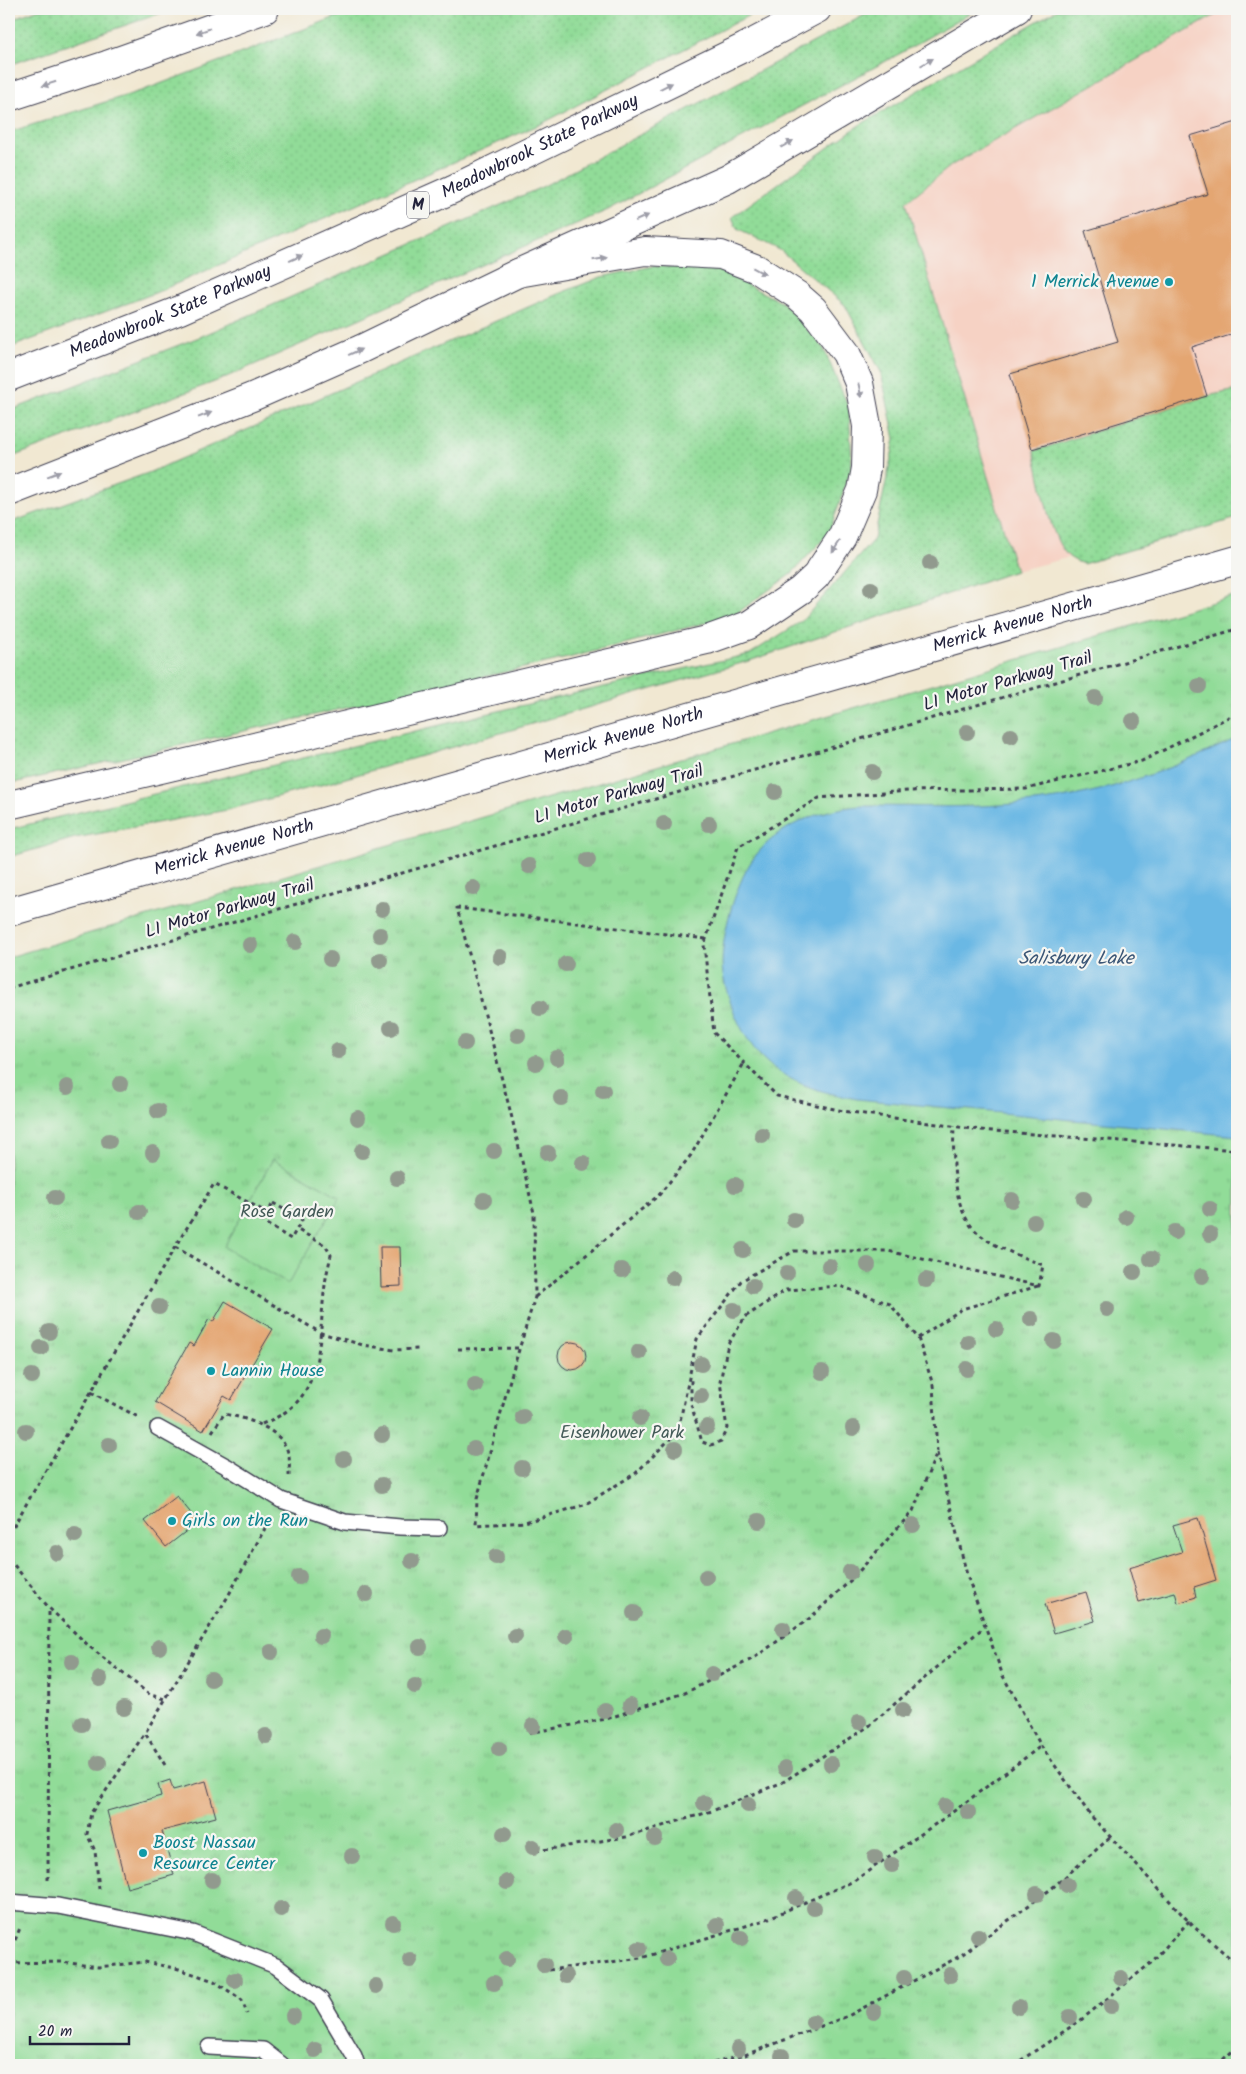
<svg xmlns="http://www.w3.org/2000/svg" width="1246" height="2074" font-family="Kalam,sans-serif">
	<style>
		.built { fill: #f6d2c4 }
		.grass { fill: url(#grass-dots); stroke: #5a7f6a }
		.park { fill: url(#park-tufts); stroke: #5a7f6a }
		.garden { fill: #91dc98; stroke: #5a7f6a }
		.water { fill: #6ab8e4; stroke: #466d90 }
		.building { fill: #e4a672 }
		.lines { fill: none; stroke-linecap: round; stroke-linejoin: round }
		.service-casing { stroke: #414052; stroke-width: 18 }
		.secondary-casing { stroke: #414052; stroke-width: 30 }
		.motorway-casing { stroke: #414052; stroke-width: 30 }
		.path { stroke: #414052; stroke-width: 3; stroke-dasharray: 4 4; stroke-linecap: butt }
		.service { stroke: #fff; stroke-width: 15 }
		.secondary { stroke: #fff; stroke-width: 28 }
		.motorway { stroke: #fff; stroke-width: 28 }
		.tree { fill: #919a8e }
		.oneway { fill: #9c9ca7 }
		.culture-dot { fill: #0f9aa8; stroke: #f6f6f2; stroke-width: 2 }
		.labels { text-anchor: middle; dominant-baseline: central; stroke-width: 4.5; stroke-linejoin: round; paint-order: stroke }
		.shield { fill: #f6f6f2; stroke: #626272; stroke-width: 1 }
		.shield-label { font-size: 16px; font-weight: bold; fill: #22223b }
		.street-label { font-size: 18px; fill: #22223b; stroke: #f6f6f2 }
		.culture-label { font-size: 18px; fill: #0d838f; stroke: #f6f6f2; text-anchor: start }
		.park-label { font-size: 18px; fill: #435a57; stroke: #f6f6f2 }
		.water-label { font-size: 19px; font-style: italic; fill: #3b5676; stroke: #f6f6f2 }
	</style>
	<defs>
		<pattern id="grass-dots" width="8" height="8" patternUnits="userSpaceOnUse" patternTransform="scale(1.25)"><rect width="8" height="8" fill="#91dc98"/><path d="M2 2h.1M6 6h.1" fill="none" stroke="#7dbc84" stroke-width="1.8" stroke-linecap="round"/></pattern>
		<pattern id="park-tufts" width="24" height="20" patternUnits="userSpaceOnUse" patternTransform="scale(1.25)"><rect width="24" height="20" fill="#91dc98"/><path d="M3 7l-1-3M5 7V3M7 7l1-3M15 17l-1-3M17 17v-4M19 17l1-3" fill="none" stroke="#7dbc84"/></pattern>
	</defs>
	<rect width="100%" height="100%" fill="#f6f6f2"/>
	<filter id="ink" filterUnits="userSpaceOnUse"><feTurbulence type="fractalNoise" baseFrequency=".02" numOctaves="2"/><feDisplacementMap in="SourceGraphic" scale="10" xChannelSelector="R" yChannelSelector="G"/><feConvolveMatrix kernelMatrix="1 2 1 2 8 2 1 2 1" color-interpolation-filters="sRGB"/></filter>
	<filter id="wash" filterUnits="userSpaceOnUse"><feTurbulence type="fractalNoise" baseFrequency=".0096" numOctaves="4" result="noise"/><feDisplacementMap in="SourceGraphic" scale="20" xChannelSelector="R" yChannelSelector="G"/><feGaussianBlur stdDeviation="1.12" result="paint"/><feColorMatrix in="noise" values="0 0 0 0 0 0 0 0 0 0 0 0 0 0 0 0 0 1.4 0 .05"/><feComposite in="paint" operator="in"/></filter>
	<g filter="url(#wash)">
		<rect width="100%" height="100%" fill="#f1e8d2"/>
		<path class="built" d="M1226 9H1237V514L1016 571 906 202 952 165Z"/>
		<path class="grass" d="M39 9H173L9 65V20Z
			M357 9H761L541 124 155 293 9 348V132L144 90Z
			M876 9H977L901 53 608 210 217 381 9 458V411L202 336 542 187Z
			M1058 9H1226L952 165 906 202 1016 571 752 660 332 782 227 810 75 838 9 857V829L515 707 750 654 802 621 874 539 895 439 881 372 845 305 780 250 737 229 732 217 858 126Z
			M653 266 720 271 783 303 823 347 849 408 852 466 829 533 791 574 733 616 572 657 9 784V523L148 473 558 294 601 277Z
			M1237 390V518L1083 564C1076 561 1068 558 1064 551 1049 533 1040 475 1034 451L1207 396Z"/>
		<path class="park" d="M1237 595V2065H9V957Z"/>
		<path class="garden" d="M273 1159 340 1197 288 1284 224 1247Z"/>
		<path class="water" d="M1237 738V1136L857 1099C825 1093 796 1086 770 1065 745 1045 729 1006 723 975 718 945 735 884 753 859 778 825 819 810 859 806 917 806 977 809 1034 802 1106 794 1173 769 1237 738Z"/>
		<g id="blocks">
			<path class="building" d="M1237 122V333L1192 347 1207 396 1032 449 1010 374 1118 342 1085 231 1208 194 1190 136Z
				M380 1247H400L401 1286 381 1287Z
				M225 1301 273 1329 231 1400 224 1396 203 1431 155 1402 189 1343 194 1346 209 1319 213 1322Z
				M558 1356a14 14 0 1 1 28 0a14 14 0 1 1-28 0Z
				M177 1496 198 1522 166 1547 145 1521Z
				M1198 1518 1216 1580 1194 1587 1196 1597 1178 1603 1175 1592 1139 1602 1129 1568 1182 1552 1173 1525Z
				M1086 1592 1095 1621 1054 1633 1045 1604Z
				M170 1780 173 1790 206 1781 216 1817 162 1831 174 1875 127 1888 107 1811 161 1796 158 1784Z"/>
		</g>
	</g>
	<g filter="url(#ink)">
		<use href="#blocks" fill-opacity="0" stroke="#414052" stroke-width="1"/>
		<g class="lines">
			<defs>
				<path id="service" d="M158 1428 226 1466 281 1500 345 1522 400 1527 439 1528
					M9 1902 58 1906 193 1933 276 1966 321 2000 354 2056 357 2065
					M209 2047 263 2050 282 2065"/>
				<g id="secondary">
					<path id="s1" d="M9 912 1237 560"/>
				</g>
				<g id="motorway">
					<path d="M9 97 107 65 265 9"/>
					<path id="s2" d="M9 377 180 310 453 189 745 47 817 9"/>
					<path d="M9 492 252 397 361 349 518 273 728 179 1017 9"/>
					<path d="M9 805 707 640 749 625 801 590 816 576 842 537 862 490 866 468 867 426 859 383 846 353 813 309 797 295 757 269 721 255 645 251 518 273"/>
				</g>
			</defs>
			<use href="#service" class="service-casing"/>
			<use href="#secondary" class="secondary-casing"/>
			<use href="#motorway" class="motorway-casing"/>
			<path class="path" d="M1237 713 1142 761 1026 789 908 791 819 798 738 847 704 945 714 1033 777 1096 843 1111 980 1130 1237 1150
				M706 939 457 908 511 1114 534 1213 535 1297 511 1376 477 1499 476 1525 525 1522 584 1505 636 1473 678 1431 697 1339 741 1281 794 1251H888L1039 1286 1043 1265C1022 1257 987 1245 972 1227 952 1203 953 1156 954 1126
				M9 988 1237 629
				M273 1203 302 1220 291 1239 263 1222Z
				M175 1247 321 1333 363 1345 394 1350 420 1349
				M535 1297 659 1195 691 1155 744 1063
				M918 1338 962 1309 1038 1286
				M458 1349 519 1348
				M91 1392 138 1417
				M262 1424C277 1418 292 1410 302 1396 323 1367 320 1319 325 1285 326 1275 329 1265 331 1255L325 1245 296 1229
				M212 1432 224 1414C247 1418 285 1429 289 1457 290 1463 289 1470 289 1476
				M937 1453 967 1575 1003 1676 1041 1746 1091 1816 1193 1926 1237 1964
				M9 1534 175 1247 214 1184 268 1213
				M9 1559 49 1608 90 1647 150 1695 166 1699
				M529 1733 606 1719 685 1693 754 1658 810 1618 852 1579 913 1511 937 1452 933 1385 918 1338 890 1304 840 1286 786 1290 745 1317 728 1344 720 1382 727 1428 721 1441 711 1445 702 1442 691 1404V1380
				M165 1765 145 1733 227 1598 269 1521
				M536 1851 626 1837 712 1811 783 1782 869 1726 985 1626
				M48 1880 49 1608
				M99 1889 95 1851 87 1834 91 1813 145 1733
				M9 1955 20 1928
				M9 1963 62 1962 98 1967 145 1962 179 1969 214 1981 242 2000 247 2014
				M541 1971 641 1958 762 1921 854 1881 954 1811 1041 1746
				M706 2065 745 2055 848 2016 960 1956 1051 1889 1111 1837
				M1014 2065 1081 2020 1152 1962 1189 1921
				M1217 2065 1237 2047"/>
			<use href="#service" class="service"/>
			<use href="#secondary" class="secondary"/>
			<use href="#motorway" class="motorway"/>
		</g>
		<g class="tree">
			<circle cx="930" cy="563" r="8"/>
			<circle cx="871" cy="589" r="8"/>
			<circle cx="1199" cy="686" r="8"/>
			<circle cx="1095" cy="698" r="8"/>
			<circle cx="1133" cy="721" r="8"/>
			<circle cx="967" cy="732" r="8"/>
			<circle cx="1011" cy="736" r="8"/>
			<circle cx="872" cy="772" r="8"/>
			<circle cx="775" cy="792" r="8"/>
			<circle cx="664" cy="824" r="8"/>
			<circle cx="709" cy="824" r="8"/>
			<circle cx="588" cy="860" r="8"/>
			<circle cx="529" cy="866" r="8"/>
			<circle cx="473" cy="888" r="8"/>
			<circle cx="382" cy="909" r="8"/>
			<circle cx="380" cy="935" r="8"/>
			<circle cx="295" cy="942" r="8"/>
			<circle cx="250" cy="945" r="8"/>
			<circle cx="500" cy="957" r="8"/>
			<circle cx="330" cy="959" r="8"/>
			<circle cx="380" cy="960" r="8"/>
			<circle cx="566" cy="964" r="8"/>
			<circle cx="540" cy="1008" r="8"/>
			<circle cx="391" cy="1028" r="8"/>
			<circle cx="518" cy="1035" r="8"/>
			<circle cx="465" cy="1043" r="8"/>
			<circle cx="338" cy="1051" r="8"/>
			<circle cx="557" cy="1058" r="8"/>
			<circle cx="536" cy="1063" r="8"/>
			<circle cx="120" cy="1084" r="8"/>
			<circle cx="67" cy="1087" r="8"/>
			<circle cx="603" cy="1091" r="8"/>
			<circle cx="561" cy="1098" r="8"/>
			<circle cx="158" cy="1111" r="8"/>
			<circle cx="358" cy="1118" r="8"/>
			<circle cx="762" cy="1135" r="8"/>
			<circle cx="109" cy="1141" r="8"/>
			<circle cx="362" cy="1151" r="8"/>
			<circle cx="494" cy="1151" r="8"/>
			<circle cx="153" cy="1153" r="8"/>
			<circle cx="548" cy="1153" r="8"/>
			<circle cx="583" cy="1163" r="8"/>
			<circle cx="397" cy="1178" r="8"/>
			<circle cx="735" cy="1185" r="8"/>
			<circle cx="55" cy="1198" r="8"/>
			<circle cx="1084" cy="1199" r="8"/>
			<circle cx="484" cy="1200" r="8"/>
			<circle cx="1012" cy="1200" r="8"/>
			<circle cx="1210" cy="1209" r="8"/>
			<circle cx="139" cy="1212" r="8"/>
			<circle cx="1126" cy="1217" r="8"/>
			<circle cx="794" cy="1220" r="8"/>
			<circle cx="1034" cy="1222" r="8"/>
			<circle cx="1175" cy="1232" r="8"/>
			<circle cx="1210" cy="1234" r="8"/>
			<circle cx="743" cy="1250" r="8"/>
			<circle cx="1151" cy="1259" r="8"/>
			<circle cx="868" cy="1265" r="8"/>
			<circle cx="829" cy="1266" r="8"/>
			<circle cx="622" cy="1270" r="8"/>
			<circle cx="1134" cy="1272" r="8"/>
			<circle cx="787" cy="1273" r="8"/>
			<circle cx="1202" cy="1276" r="8"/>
			<circle cx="673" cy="1278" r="8"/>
			<circle cx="926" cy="1280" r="8"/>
			<circle cx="753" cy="1286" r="8"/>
			<circle cx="159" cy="1307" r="8"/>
			<circle cx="1107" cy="1309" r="8"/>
			<circle cx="734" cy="1310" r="8"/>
			<circle cx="1031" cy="1319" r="8"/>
			<circle cx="996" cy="1329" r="8"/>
			<circle cx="49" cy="1332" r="8"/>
			<circle cx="1054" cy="1341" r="8"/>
			<circle cx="968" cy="1342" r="8"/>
			<circle cx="41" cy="1348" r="8"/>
			<circle cx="639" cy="1352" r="8"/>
			<circle cx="701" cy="1364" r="8"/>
			<circle cx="967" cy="1369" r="8"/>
			<circle cx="822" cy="1372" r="8"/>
			<circle cx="32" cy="1376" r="8"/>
			<circle cx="475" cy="1385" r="8"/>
			<circle cx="701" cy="1396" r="8"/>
			<circle cx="523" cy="1417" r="8"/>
			<circle cx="640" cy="1418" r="8"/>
			<circle cx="707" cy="1427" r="8"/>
			<circle cx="853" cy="1428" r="8"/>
			<circle cx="26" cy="1431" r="8"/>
			<circle cx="382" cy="1435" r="8"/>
			<circle cx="109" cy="1445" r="8"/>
			<circle cx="474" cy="1449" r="8"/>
			<circle cx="675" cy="1449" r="8"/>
			<circle cx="344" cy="1459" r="8"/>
			<circle cx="522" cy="1468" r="8"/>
			<circle cx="382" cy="1485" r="8"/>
			<circle cx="759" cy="1521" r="8"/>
			<circle cx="913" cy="1525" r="8"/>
			<circle cx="75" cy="1535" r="8"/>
			<circle cx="57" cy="1553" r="8"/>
			<circle cx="496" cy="1557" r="8"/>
			<circle cx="412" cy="1561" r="8"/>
			<circle cx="850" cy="1572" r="8"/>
			<circle cx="299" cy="1577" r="8"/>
			<circle cx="706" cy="1577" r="8"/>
			<circle cx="366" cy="1594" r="8"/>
			<circle cx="634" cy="1613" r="8"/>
			<circle cx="783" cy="1629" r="8"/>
			<circle cx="321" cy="1636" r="8"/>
			<circle cx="515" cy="1636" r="8"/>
			<circle cx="566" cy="1636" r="8"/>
			<circle cx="159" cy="1647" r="8"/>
			<circle cx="420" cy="1647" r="8"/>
			<circle cx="271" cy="1652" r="8"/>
			<circle cx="72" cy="1662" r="8"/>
			<circle cx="712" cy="1674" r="8"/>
			<circle cx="100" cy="1679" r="8"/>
			<circle cx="211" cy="1679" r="8"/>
			<circle cx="415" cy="1686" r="8"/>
			<circle cx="630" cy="1705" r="8"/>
			<circle cx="124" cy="1708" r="8"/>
			<circle cx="903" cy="1710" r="8"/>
			<circle cx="605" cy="1711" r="8"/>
			<circle cx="859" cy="1722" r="8"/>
			<circle cx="82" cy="1724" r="8"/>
			<circle cx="533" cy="1726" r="8"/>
			<circle cx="266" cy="1736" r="8"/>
			<circle cx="499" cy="1749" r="8"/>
			<circle cx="99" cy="1763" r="8"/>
			<circle cx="831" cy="1764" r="8"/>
			<circle cx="785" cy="1768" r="8"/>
			<circle cx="704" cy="1803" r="8"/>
			<circle cx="748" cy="1805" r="8"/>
			<circle cx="945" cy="1806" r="8"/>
			<circle cx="968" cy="1812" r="8"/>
			<circle cx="616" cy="1830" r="8"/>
			<circle cx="504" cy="1834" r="8"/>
			<circle cx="655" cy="1838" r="8"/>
			<circle cx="533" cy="1847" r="8"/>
			<circle cx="352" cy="1856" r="8"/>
			<circle cx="875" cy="1857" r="8"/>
			<circle cx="892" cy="1865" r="8"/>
			<circle cx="212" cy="1880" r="8"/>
			<circle cx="507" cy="1882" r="8"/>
			<circle cx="1067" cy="1885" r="8"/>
			<circle cx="1037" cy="1894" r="8"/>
			<circle cx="796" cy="1898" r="8"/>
			<circle cx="814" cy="1908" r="8"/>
			<circle cx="281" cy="1909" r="8"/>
			<circle cx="393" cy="1923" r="8"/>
			<circle cx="717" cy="1925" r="8"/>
			<circle cx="978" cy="1936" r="8"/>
			<circle cx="741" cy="1938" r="8"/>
			<circle cx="639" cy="1949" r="8"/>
			<circle cx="507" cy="1959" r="8"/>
			<circle cx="667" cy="1959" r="8"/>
			<circle cx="410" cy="1960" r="8"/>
			<circle cx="544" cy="1965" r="8"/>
			<circle cx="950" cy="1975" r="8"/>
			<circle cx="566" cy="1976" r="8"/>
			<circle cx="904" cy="1978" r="8"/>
			<circle cx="1121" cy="1978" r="8"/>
			<circle cx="235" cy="1980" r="8"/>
			<circle cx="494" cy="1983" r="8"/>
			<circle cx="376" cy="1986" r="8"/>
			<circle cx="1111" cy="2006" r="8"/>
			<circle cx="1019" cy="2007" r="8"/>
			<circle cx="874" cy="2012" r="8"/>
			<circle cx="293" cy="2016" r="8"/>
			<circle cx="1070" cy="2017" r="8"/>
			<circle cx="813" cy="2022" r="8"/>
			<circle cx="738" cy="2049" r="8"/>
			<circle cx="315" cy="2050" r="8"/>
			<circle cx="782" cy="2056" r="8"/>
		</g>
		<defs><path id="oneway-solid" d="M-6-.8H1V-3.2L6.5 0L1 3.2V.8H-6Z" transform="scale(1.25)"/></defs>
		<g class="oneway">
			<use href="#oneway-solid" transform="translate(203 31) rotate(161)"/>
			<use href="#oneway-solid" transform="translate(927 62) rotate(-30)"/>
			<use href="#oneway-solid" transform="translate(49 84) rotate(162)"/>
			<use href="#oneway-solid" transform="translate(666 86) rotate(-26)"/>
			<use href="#oneway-solid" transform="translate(787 144) rotate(-30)"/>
			<use href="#oneway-solid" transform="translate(642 218) rotate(-24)"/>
			<use href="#oneway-solid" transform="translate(296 258) rotate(-24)"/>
			<use href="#oneway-solid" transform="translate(600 259) rotate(-10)"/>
			<use href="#oneway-solid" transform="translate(759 271) rotate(28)"/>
			<use href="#oneway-solid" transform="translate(355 352) rotate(-24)"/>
			<use href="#oneway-solid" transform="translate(860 391) rotate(78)"/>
			<use href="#oneway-solid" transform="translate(205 415) rotate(-21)"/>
			<use href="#oneway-solid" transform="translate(54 474) rotate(-21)"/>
			<use href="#oneway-solid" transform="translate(836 547) rotate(123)"/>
		</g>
	</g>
	<g class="culture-dot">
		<circle cx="1169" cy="282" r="5"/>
		<circle cx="211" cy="1371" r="5"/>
		<circle cx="172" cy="1521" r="5"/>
		<circle cx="143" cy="1853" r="5"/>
	</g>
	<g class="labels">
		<rect class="shield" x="407" y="191.5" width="22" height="27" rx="4"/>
		<g class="shield-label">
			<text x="418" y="205">M</text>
		</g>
		<g class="street-label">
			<text stroke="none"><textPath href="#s2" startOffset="579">Meadowbrook State Parkway</textPath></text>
			<text stroke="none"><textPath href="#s2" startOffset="174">Meadowbrook State Parkway</textPath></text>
			<text stroke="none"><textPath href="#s1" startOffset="1044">Merrick Avenue North</textPath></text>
			<text transform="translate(1008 682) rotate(-16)">LI Motor Parkway Trail</text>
			<text stroke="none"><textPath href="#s1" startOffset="639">Merrick Avenue North</textPath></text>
			<text transform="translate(619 795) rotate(-16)">LI Motor Parkway Trail</text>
			<text stroke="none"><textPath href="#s1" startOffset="234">Merrick Avenue North</textPath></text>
			<text transform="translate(230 909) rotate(-16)">LI Motor Parkway Trail</text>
		</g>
		<g class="culture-label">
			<text x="1159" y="282" text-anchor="end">1 Merrick Avenue</text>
			<text x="221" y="1371">Lannin House</text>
			<text x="182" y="1521">Girls on the Run</text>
			<text x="153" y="1843">Boost Nassau<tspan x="153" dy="21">Resource Center</tspan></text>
		</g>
		<g class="park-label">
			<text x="287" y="1212">Rose Garden</text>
			<text x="622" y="1433">Eisenhower Park</text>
		</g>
		<g class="water-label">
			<text x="1076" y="959">Salisbury Lake</text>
		</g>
	</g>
	<rect width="1246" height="2074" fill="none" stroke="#f6f6f2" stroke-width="30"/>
	<path d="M30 2036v8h99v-8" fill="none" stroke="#22223b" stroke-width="2.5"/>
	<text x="38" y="2036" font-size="15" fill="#22223b" stroke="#f6f6f2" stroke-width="4" paint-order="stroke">20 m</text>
</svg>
